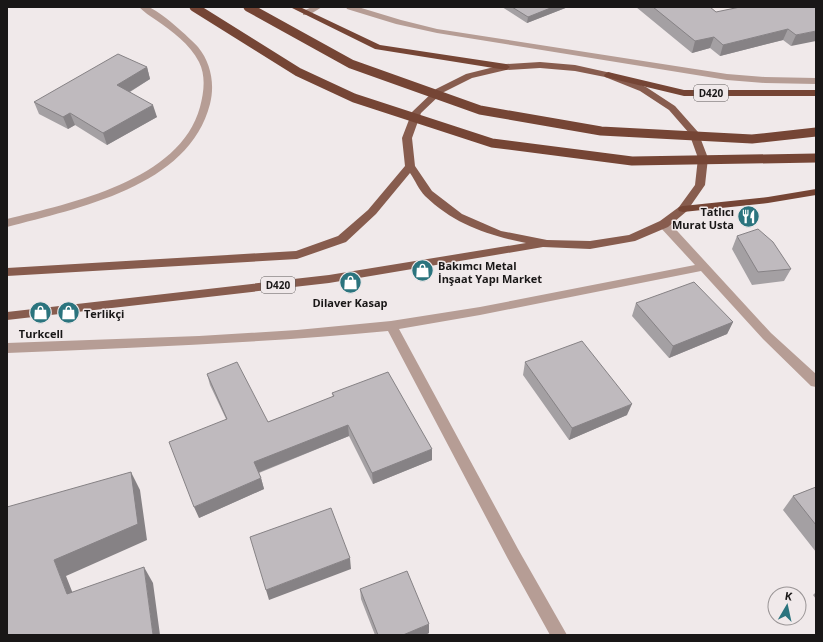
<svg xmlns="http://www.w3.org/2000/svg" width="823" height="642" font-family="'Open Sans',sans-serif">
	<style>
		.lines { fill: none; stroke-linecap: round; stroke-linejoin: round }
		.minor { fill: #b69d95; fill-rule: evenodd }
		.major { fill: #875c4e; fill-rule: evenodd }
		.highway { fill: #754535; fill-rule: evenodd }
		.highway-bridge { stroke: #754535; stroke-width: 9 }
		.wall { fill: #a4a0a3 }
		.shaded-wall { fill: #868285 }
		.building { fill: #bfbabe; stroke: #868285 }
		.labels { text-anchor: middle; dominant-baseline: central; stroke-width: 3; stroke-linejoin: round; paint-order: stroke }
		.shield { fill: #f0e9ea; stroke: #5a5656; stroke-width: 1 }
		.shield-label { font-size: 10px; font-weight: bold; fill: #191717 }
		.poi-label { font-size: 11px; font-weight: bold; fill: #191717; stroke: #f0e9ea; text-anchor: start }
	</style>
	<rect width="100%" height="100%" fill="#f0e9ea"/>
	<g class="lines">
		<path class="minor" d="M139 7C142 7 146 6 148 7 159 10 190 38 198 47 211 63 215 84 210 104 189 187 78 208 7 227V219C71 203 180 181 200 107 204 92 206 76 199 62 190 44 172 31 156 20 150 16 144 12 139 7Z
			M312 7H322L309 15H303V11Z
			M346 7H358L401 20 437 29 727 74 765 77 816 78V84L765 83 727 80 437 33 396 24 347 9Z
			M664 220 668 221 771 333 816 374V387L811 386 763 339 701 271 480 315 399 329 518 549 567 635H550L508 559 388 331C261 343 134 348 7 353V343L199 336 297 330 391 321 480 307 695 265 660 227 659 224 660 221Z"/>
		<path class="major" d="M540 62 575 65 611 73 646 87 675 106 698 132 708 158 705 185 687 211 668 227 635 241 590 249 543 247 329 283 7 320V312L329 275 526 243C487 235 454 224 425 196 419 190 415 180 410 173L376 214 346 242 297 259 7 276V268L296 251 338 236 368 210 405 166 402 138 412 112 436 89 466 74 506 64ZM540 68 575 71 605 77 640 91 669 110 689 133 698 158 695 185 679 207 660 221 629 235 590 241 547 240 501 231 462 214 432 191 415 166 412 138 421 113 442 93 472 78 506 70Z"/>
		<path class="highway" d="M290 7H300L380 45 506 64 510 67 506 70 375 49Z
			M608 72 684 90H816V96H684L605 77 604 75Z
			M816 189V195L768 203 683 212 679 211 678 209 679 207 683 206 768 197Z"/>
		<path class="highway-bridge" d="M194 7 298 72 354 98 492 143 632 161 816 158
			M248 7 351 64 480 110 601 131 752 139 816 132"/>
	</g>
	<path class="wall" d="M502 7H568L527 23Z
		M636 7H710L716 12 816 7 791 46 783 40 720 56 710 48 692 53Z
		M147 67 150 79 130 92 157 117 107 145 75 125 68 129 39 114 34 102Z
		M737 236 791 269 784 281 752 285 732 249Z
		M636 303 733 322 727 334 669 358 632 316Z
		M525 362 627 415 569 440 523 375Z
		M207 374 268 422 333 397 332 393 432 460 373 484 349 436 259 473 261 478 264 489 199 518 226 419 210 385Z
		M816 487V552L783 510 793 496Z
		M360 589 429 633 425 635H375L361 599Z
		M816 592V599L813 595Z"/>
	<path class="shaded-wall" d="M553 7H568L527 23 528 17Z
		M788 29 783 40 720 56 723 45Z
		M816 31V41L791 46 796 35Z
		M714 37 710 48 692 53 695 41Z
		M147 67 150 79 121 97 117 85Z
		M153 105 157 117 107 145 103 133Z
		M70 113 75 125 68 129 63 117Z
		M733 322 727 334 669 358 673 346Z
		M632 404 627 415 569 440 572 428Z
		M348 425 349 436 257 473 254 462Z
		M432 449V460L373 484 372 473Z
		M131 472 140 490 147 540 66 576 79 609 67 594 54 560Z
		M261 478 264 489 199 518 194 507Z
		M350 558 351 569 269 600 266 590Z
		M144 567 153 583 160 635H153Z
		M429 624V633L425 635H403Z"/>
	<path class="building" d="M512 7H553L528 17Z
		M653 7H710L716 12 740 7H816V31L796 35 788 29 723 45 714 37 695 41Z
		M118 54 147 67 117 85 153 105 103 133 70 113 63 117 34 102Z
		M758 229 773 242 791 269 758 272 737 236Z
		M694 282 733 322 673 346 636 303Z
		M582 341 632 404 572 428 525 362Z
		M237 362 268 422 334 396 332 393 388 372 432 449 372 473 348 425 254 462 261 478 194 507 169 442 227 419 207 374Z
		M131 472 138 524 54 560 67 594 144 567 153 635H7V507Z
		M816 487V525L793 496Z
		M331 508 350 558 266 590 250 537Z
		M407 571 429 624 403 635H378L360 589Z"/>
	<defs>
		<symbol id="restaurant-disc" viewBox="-11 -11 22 22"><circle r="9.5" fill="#2b747e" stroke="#f0e9ea"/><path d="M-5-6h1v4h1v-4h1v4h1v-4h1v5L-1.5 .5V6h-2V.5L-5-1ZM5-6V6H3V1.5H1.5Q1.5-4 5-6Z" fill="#fff"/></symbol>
		<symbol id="shop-disc" viewBox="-11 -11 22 22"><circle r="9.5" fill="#2b747e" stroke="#f0e9ea"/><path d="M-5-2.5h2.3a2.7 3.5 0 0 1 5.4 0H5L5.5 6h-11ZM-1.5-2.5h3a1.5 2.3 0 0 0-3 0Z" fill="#fff"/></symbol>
	</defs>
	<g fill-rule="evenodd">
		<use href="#restaurant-disc" x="736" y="204" width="25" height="25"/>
		<use href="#shop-disc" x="410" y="258" width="25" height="25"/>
		<use href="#shop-disc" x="338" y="270" width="25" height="25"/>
		<use href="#shop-disc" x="28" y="300" width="25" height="25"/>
		<use href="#shop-disc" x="56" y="300" width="25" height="25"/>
	</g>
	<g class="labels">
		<g class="shield">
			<rect x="694" y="85" width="34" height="16" rx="3"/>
			<rect x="261" y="277" width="34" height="16" rx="3"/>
		</g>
		<g class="shield-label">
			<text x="711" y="93">D420</text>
			<text x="278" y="285">D420</text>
		</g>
		<g class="poi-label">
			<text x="734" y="211" text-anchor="end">Tatlıcı<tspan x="734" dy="13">Murat Usta</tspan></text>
			<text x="438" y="265">Bakımcı Metal<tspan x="438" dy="13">İnşaat Yapı Market</tspan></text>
			<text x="350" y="302" text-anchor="middle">Dilaver Kasap</text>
			<text x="84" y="313">Terlikçi</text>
			<text x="41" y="333" text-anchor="middle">Turkcell</text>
		</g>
	</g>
	<rect width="823" height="642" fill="none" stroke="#191717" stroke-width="16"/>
	<g transform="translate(787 606) rotate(9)"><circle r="19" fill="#f0e9ea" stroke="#9a9596"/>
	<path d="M0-3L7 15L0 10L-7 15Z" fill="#2b747e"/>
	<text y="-6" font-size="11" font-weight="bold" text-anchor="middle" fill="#191717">K</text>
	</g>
</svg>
